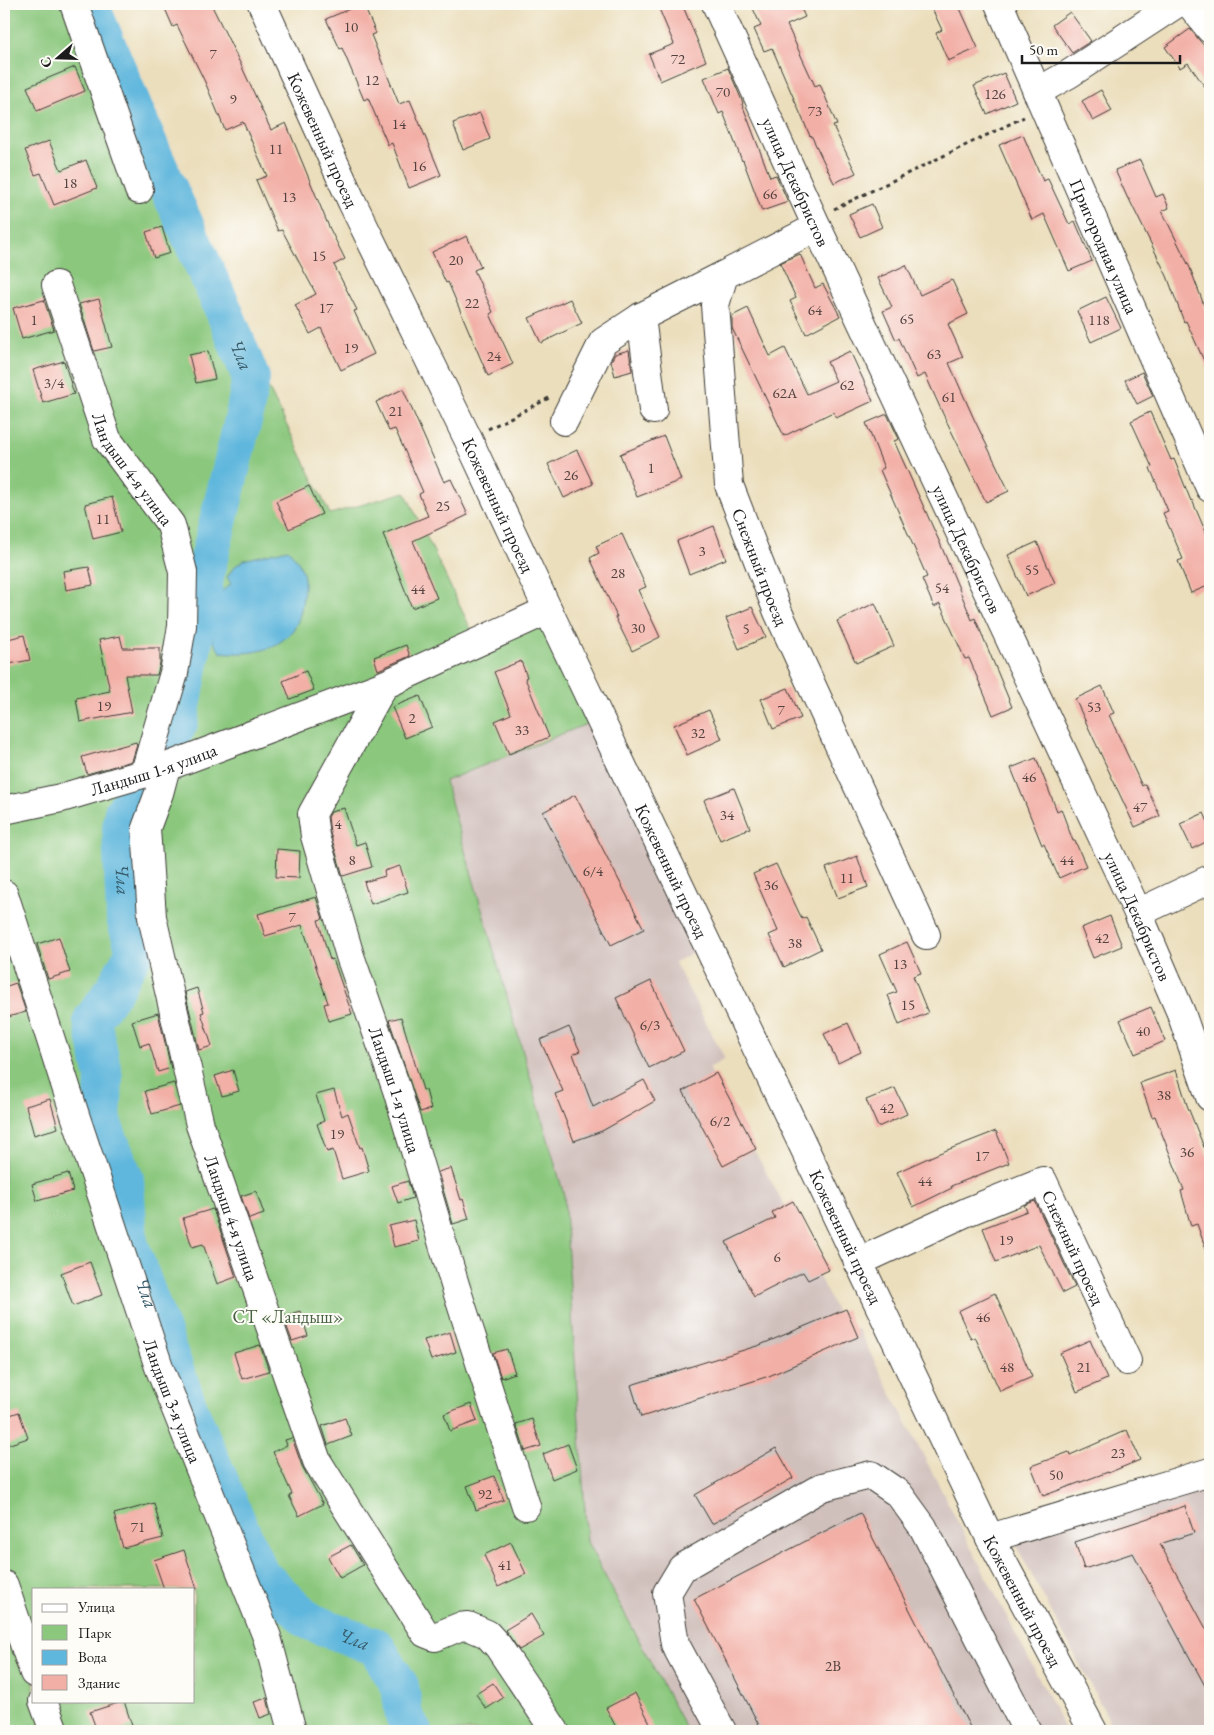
<svg xmlns="http://www.w3.org/2000/svg" width="1214" height="1735" font-family="'EB Garamond',serif">
	<style>
		.industrial { fill: #d0c0bc }
		.green { fill: #8bc87e; stroke: #54724d; fill-rule: evenodd }
		.water { fill: #60b7dd; stroke: #3e6a7c }
		.lines { fill: none; stroke-linecap: round; stroke-linejoin: round }
		.river { stroke: #60b7dd; stroke-width: 38 }
		.building { fill: #f2afa6 }
		.minor-casing { stroke: #3b3934; stroke-width: 30 }
		.path { stroke: #3b3934; stroke-width: 3; stroke-dasharray: 4 4; stroke-linecap: butt }
		.minor { stroke: #fff; stroke-width: 28 }
		.labels { text-anchor: middle; dominant-baseline: central; stroke-width: 4; stroke-linejoin: round; paint-order: stroke }
		.number-label { font-size: 15px; fill: #52413e }
		.street-label { font-size: 18px; fill: #1c1c1c; stroke: #fdfcf7 }
		.park-label { font-size: 18px; fill: #486143; stroke: #fdfcf7 }
		.water-label { font-size: 19px; font-style: italic; fill: #375a69; stroke: #fdfcf7 }
	</style>
	<rect width="100%" height="100%" fill="#fdfcf7"/>
	<filter id="ink" filterUnits="userSpaceOnUse"><feTurbulence type="fractalNoise" baseFrequency=".02" numOctaves="2"/><feDisplacementMap in="SourceGraphic" scale="10" xChannelSelector="R" yChannelSelector="G"/><feConvolveMatrix kernelMatrix="1 2 1 2 8 2 1 2 1" color-interpolation-filters="sRGB"/></filter>
	<filter id="wash" filterUnits="userSpaceOnUse"><feTurbulence type="fractalNoise" baseFrequency=".0096" numOctaves="4" result="noise"/><feDisplacementMap in="SourceGraphic" scale="20" xChannelSelector="R" yChannelSelector="G"/><feGaussianBlur stdDeviation="1.12" result="paint"/><feColorMatrix in="noise" values="0 0 0 0 0 0 0 0 0 0 0 0 0 0 0 0 0 1.4 0 .05"/><feComposite in="paint" operator="in"/></filter>
	<g filter="url(#wash)">
		<rect width="100%" height="100%" fill="#ebdebc"/>
		<path class="industrial" d="M589 723 702 946 675 963 725 1059 709 1068 778 1194 847 1333 858 1329 1066 1731H687L587 1542 564 1195 445 780Z
			M1210 1482V1731H1115L1012 1538Z"/>
		<path class="green" d="M4 4H75L130 133 213 274 330 514 405 492 480 648 540 619 589 723 445 781 564 1195 587 1542 687 1731H4ZM34 1589H194V1701H34Z"/>
		<path class="water" d="M288 549C295 557 303 567 304 579 305 589 301 617 296 625 292 633 282 642 273 646 258 654 236 654 220 652L213 641 217 595 231 584 227 577 234 567 244 560Z"/>
		<g class="lines">
			<g class="river">
				<path id="s1" d="M90 4 154 156 224 311 251 378 244 416 207 567 179 723 162 753"/>
				<path id="s2" d="M143 784 123 812 121 829 125 918 135 951 114 989 92 1020 104 1078 102 1122 125 1179 129 1243 190 1411 259 1573 309 1621 376 1647 400 1686 404 1716 413 1731"/>
			</g>
		</g>
		<g id="blocks">
			<path class="building" d="M163 4H211L241 65 271 130 286 123 329 227 345 259 334 265 357 310 354 311 374 354 341 370 321 328 310 334 295 305 316 294 282 230 278 231 256 180 267 176 243 122 225 130 205 82 177 25 173 27Z
				M361 4H363L376 33 371 35 399 104 410 100 441 175 409 188 392 143 388 145 368 98 364 100 342 48 340 49 326 19Z
				M657 4H682L706 61 660 81 649 54 674 44Z
				M751 4H799L805 17 787 25 815 86 820 84 837 125 833 126 856 173 834 183 811 135 810 136 772 48 764 51 754 29 761 26Z
				M930 4H958L978 48 948 61 936 33 942 30Z
				M1070 12 1091 41 1072 53 1052 25Z
				M1190 29 1210 53V94L1188 63 1180 68 1165 47Z
				M75 67 85 91 37 111 27 87Z
				M728 68 743 103 742 104 770 177 776 175 788 202 762 211 743 160 742 161 723 112 719 114 704 78Z
				M1004 73 1016 101 987 114 974 86Z
				M1101 90 1112 111 1093 121 1082 101Z
				M480 113 490 139 463 150 453 123Z
				M1023 135 1043 181 1048 179 1069 224 1075 221 1092 261 1069 271 1044 214 1032 220 999 145Z
				M49 141 61 170 86 160 97 188 54 205 41 173 35 175 25 150Z
				M1140 160 1156 197 1163 194 1169 208 1162 211 1190 268 1210 321V374L1186 321 1184 322 1167 276 1129 199H1128L1115 170Z
				M872 204 882 227 860 237 849 214Z
				M162 227 170 253 154 258 146 232Z
				M467 236 481 267 474 270 493 312 490 314 513 364 488 376 448 282 446 283 432 252Z
				M800 254 815 288 823 284 840 316 806 334 790 301 796 298 780 263Z
				M906 265 920 295 952 280 968 314 948 324 963 357 949 363 974 419 1009 491 986 502 943 414 925 374 917 378 899 338 896 340 883 311 892 307 878 278Z
				M1106 297 1121 328 1091 342 1077 311Z
				M99 299 112 347 94 351 79 304Z
				M570 299 582 323 541 343 529 318Z
				M44 300 54 330 22 339 13 308Z
				M748 308 770 356 785 348 807 394 836 381 827 362 850 351 873 401 836 418 833 412 784 436 732 328V316Z
				M629 350 632 371 615 376 611 361 615 354Z
				M208 351 215 379 196 383 189 355Z
				M64 361 74 394 43 403 33 370Z
				M1142 372 1153 396 1137 404 1125 380Z
				M403 389 444 482 451 479 468 515 413 541 437 598 412 608 383 534 428 516 419 494 423 492 395 429 389 431 376 402Z
				M1150 412 1171 460 1174 459 1191 501 1192 500 1210 542V585L1191 593 1178 561 1183 559 1163 513 1168 511 1150 468 1152 467 1131 421Z
				M887 414 899 439 894 441 940 543 972 620 975 618 988 649 1012 707 993 715 969 658 965 659 940 604 934 607 922 579 927 577 880 470 884 468 866 423Z
				M664 436 681 480 637 497 620 454Z
				M577 450 593 484 564 498 548 464Z
				M309 486 322 514 289 529 276 501Z
				M112 497 121 532 93 539 85 504Z
				M714 526 726 559 689 574 677 541Z
				M622 534 646 587 638 590 660 637 632 651 615 617H617L590 558 599 553 596 546Z
				M1037 542 1055 583 1026 596 1008 555Z
				M89 567 93 585 66 590 63 571Z
				M875 603 894 646 856 663 837 621Z
				M752 607 766 637 739 649 726 618Z
				M24 635 30 660 4 665V640Z
				M120 636 123 648H160V663L157 675H125L132 712 80 722 76 698 110 691 99 640Z
				M406 645 410 656 378 670 374 657Z
				M521 661 527 677 525 678 549 737 509 754 495 721 511 714 494 672Z
				M306 671 314 690 290 699 283 681Z
				M1102 686 1114 713 1109 715 1142 786 1145 784 1160 816 1135 827 1075 699Z
				M788 688 801 718 773 729 761 699Z
				M420 696 432 727 405 738 392 707Z
				M709 710 722 739 687 755 674 725Z
				M136 742 137 745 132 761 87 774 82 757Z
				M1036 758 1057 811 1061 809 1073 841H1075L1086 866 1059 878 1044 844 1042 845 1011 768Z
				M734 788 750 828 720 840 704 800Z
				M575 795 644 929 611 945 543 812Z
				M344 808 356 845 365 842 372 867 343 876 330 833 328 817 331 812Z
				M1204 813 1210 826V840L1192 849 1180 824Z
				M277 849 300 851 299 878 276 877Z
				M857 856 868 887 838 898 826 868Z
				M776 864 802 919 806 917 821 949 784 967 769 935 778 931 753 874Z
				M400 866 408 892 371 904 364 882 385 876 384 871Z
				M316 897 323 919 318 920 330 960 333 959 352 1014 329 1021 324 1004 328 1003 302 925 265 936 258 914Z
				M1110 916 1122 946 1093 958 1081 928Z
				M59 937 70 972 48 979 37 944Z
				M907 942 921 973 913 976 928 1013 899 1025 888 995 897 992 880 954Z
				M651 981 684 1051 649 1068 616 998Z
				M16 983 26 1012 4 1018V987Z
				M197 988 204 1012 201 1013 212 1046 199 1050 185 992Z
				M1151 1007 1165 1041 1135 1054 1120 1020Z
				M158 1013 171 1068 158 1072 149 1043 140 1046 132 1021Z
				M401 1017 423 1090H426L431 1109 420 1112 389 1020Z
				M848 1023 861 1052 838 1063 824 1034Z
				M569 1027 580 1051 573 1054 593 1107 644 1080 655 1101 602 1131 574 1141 555 1094 563 1091 540 1040Z
				M233 1070 239 1091 222 1096 215 1076Z
				M1176 1070 1187 1105 1210 1162V1255H1208L1197 1224 1191 1226 1181 1191 1184 1190 1155 1116 1152 1117 1140 1083Z
				M716 1073 756 1149 723 1166 683 1091Z
				M174 1083 180 1106 152 1114 145 1091Z
				M895 1088 907 1114 878 1127 866 1100Z
				M334 1090 342 1116 348 1113 360 1148 362 1147 369 1171 342 1179 333 1150 327 1152 317 1124 324 1121 316 1095Z
				M50 1099 58 1128 34 1135 26 1106Z
				M996 1131 1009 1163 951 1186 952 1188 913 1207 897 1172 937 1154Z
				M451 1168 461 1200 463 1199 469 1219 453 1224 438 1172Z
				M68 1173 73 1191 37 1201 32 1184Z
				M408 1181 413 1198 398 1203 392 1186Z
				M256 1191 264 1214 249 1219 241 1196Z
				M793 1201 829 1270 808 1280 803 1272 754 1297 726 1242 775 1218 772 1212Z
				M1035 1201 1075 1287 1063 1293 1039 1245 996 1262 983 1228 1027 1211 1024 1205Z
				M213 1209 236 1277 217 1284 203 1244 192 1247 183 1218Z
				M414 1220 419 1241 394 1247 389 1226Z
				M90 1262 102 1295 73 1306 61 1273Z
				M995 1293 1032 1377 1000 1391 975 1337 971 1339 958 1311Z
				M846 1309 858 1337 769 1376 641 1417 631 1385 760 1345Z
				M300 1311 308 1336 292 1341 283 1316Z
				M450 1332 456 1352 431 1360 424 1340Z
				M1090 1340 1107 1379 1077 1392 1060 1353Z
				M260 1345 269 1371 242 1379 234 1353Z
				M507 1349 515 1373 501 1378 493 1353Z
				M471 1404 477 1421 450 1431 444 1414Z
				M19 1412 28 1438 4 1446V1417Z
				M345 1418 352 1436 328 1445 322 1426Z
				M532 1419 541 1446 525 1451 516 1424Z
				M1127 1430 1140 1460 1108 1473V1472L1043 1496 1031 1466 1069 1452 1070 1455Z
				M292 1438 302 1466 323 1504 299 1516 289 1496 292 1494 273 1452 287 1445 285 1440Z
				M568 1444 577 1469 552 1479 543 1454Z
				M776 1448 793 1478 712 1524 695 1495Z
				M494 1476 504 1500 476 1510 467 1486Z
				M154 1503 163 1538 123 1548 114 1514Z
				M1185 1506 1194 1533 1160 1544 1210 1636V1695L1133 1553 1084 1569 1075 1542Z
				M860 1513 972 1731H762L694 1599Z
				M511 1542 526 1574 498 1587 484 1555Z
				M351 1545 363 1565 340 1578 328 1557Z
				M184 1550 197 1589H164L154 1560Z
				M531 1614 544 1636 519 1650 505 1630Z
				M493 1683 503 1698 486 1709 476 1694Z
				M635 1693 654 1731H618L606 1708Z
				M267 1698 271 1714 260 1718 254 1702Z
				M124 1701 132 1726 115 1731H97L90 1712Z"/>
		</g>
	</g>
	<g filter="url(#ink)">
		<use href="#blocks" fill-opacity="0" stroke="#3b3934" stroke-width="1"/>
		<g class="lines">
			<defs>
				<g id="minor">
					<path d="M74 4 139 190"/>
					<path id="s3" d="M262 4 352 202 468 439 548 610 990 1538 1093 1731"/>
					<path id="s4" d="M716 4 817 227 1138 913 1181 1013 1210 1097"/>
					<path id="s5" d="M999 4 1210 488"/>
					<path d="M1190 4 1210 29"/>
					<path d="M1037 92 1069 74 1176 4"/>
					<path id="s6" d="M817 227 724 275 715 305 729 485 778 612 926 935"/>
					<path id="s7" d="M56 285 107 439 171 525 183 572 182 626 174 673 145 772"/>
					<path d="M641 317 653 410"/>
					<path d="M564 421 603 342 641 317 724 275"/>
					<path id="s8" d="M384 685 312 814 315 836 350 956 397 1090 455 1285 526 1506"/>
					<path id="s9" d="M166 767 159 793 146 828 152 917 200 1125 317 1461 425 1633 435 1637 459 1627 468 1626 487 1634 498 1646 555 1731"/>
					<path id="s10" d="M4 810 61 798 166 767 384 685 548 610"/>
					<path id="s11" d="M4 894 76 1118 159 1367 267 1637 292 1731"/>
					<path d="M1138 913 1210 879"/>
					<path id="s12" d="M858 1262 969 1211 1043 1181 1127 1361"/>
					<path d="M990 1538 1210 1472"/>
					<path d="M4 1585 34 1673"/>
					<path d="M43 1701 54 1731"/>
					<path d="M722 1731 675 1644 667 1593 682 1568 822 1487 871 1475 899 1494 923 1527 1027 1731"/>
				</g>
			</defs>
			<use href="#minor" class="minor-casing"/>
			<path class="path" d="M834 209 1024 117
				M488 429 549 398"/>
			<use href="#minor" class="minor"/>
		</g>
	</g>
	<g class="labels">
		<g class="number-label">
			<text x="351" y="26">10</text>
			<text x="213" y="53">7</text>
			<text x="678" y="58">72</text>
			<text x="372" y="79">12</text>
			<text x="723" y="91">70</text>
			<text x="995" y="93">126</text>
			<text x="233" y="98">9</text>
			<text x="815" y="110">73</text>
			<text x="399" y="123">14</text>
			<text x="276" y="148">11</text>
			<text x="419" y="165">16</text>
			<text x="70" y="182">18</text>
			<text x="770" y="193">66</text>
			<text x="289" y="196">13</text>
			<text x="319" y="255">15</text>
			<text x="456" y="259">20</text>
			<text x="472" y="302">22</text>
			<text x="326" y="307">17</text>
			<text x="815" y="309">64</text>
			<text x="907" y="318">65</text>
			<text x="34" y="319">1</text>
			<text x="1099" y="319">118</text>
			<text x="351" y="347">19</text>
			<text x="934" y="353">63</text>
			<text x="494" y="355">24</text>
			<text x="54" y="382">3/4</text>
			<text x="847" y="384">62</text>
			<text x="785" y="392">62А</text>
			<text x="949" y="396">61</text>
			<text x="396" y="410">21</text>
			<text x="651" y="467">1</text>
			<text x="571" y="474">26</text>
			<text x="443" y="505">25</text>
			<text x="103" y="518">11</text>
			<text x="702" y="550">3</text>
			<text x="1032" y="569">55</text>
			<text x="618" y="572">28</text>
			<text x="942" y="587">54</text>
			<text x="418" y="588">44</text>
			<text x="638" y="627">30</text>
			<text x="746" y="628">5</text>
			<text x="104" y="705">19</text>
			<text x="1094" y="706">53</text>
			<text x="781" y="709">7</text>
			<text x="412" y="717">2</text>
			<text x="522" y="729">33</text>
			<text x="698" y="732">32</text>
			<text x="1029" y="776">46</text>
			<text x="1140" y="806">47</text>
			<text x="727" y="814">34</text>
			<text x="338" y="823">4</text>
			<text x="352" y="859">8</text>
			<text x="1067" y="859">44</text>
			<text x="593" y="870">6/4</text>
			<text x="847" y="877">11</text>
			<text x="771" y="884">36</text>
			<text x="292" y="916">7</text>
			<text x="1102" y="937">42</text>
			<text x="795" y="942">38</text>
			<text x="900" y="963">13</text>
			<text x="908" y="1004">15</text>
			<text x="650" y="1024">6/3</text>
			<text x="1143" y="1030">40</text>
			<text x="1164" y="1094">38</text>
			<text x="887" y="1107">42</text>
			<text x="720" y="1120">6/2</text>
			<text x="337" y="1133">19</text>
			<text x="1187" y="1151">36</text>
			<text x="982" y="1155">17</text>
			<text x="925" y="1180">44</text>
			<text x="1006" y="1239">19</text>
			<text x="777" y="1256">6</text>
			<text x="983" y="1316">46</text>
			<text x="1007" y="1366">48</text>
			<text x="1084" y="1366">21</text>
			<text x="1118" y="1452">23</text>
			<text x="1056" y="1474">50</text>
			<text x="485" y="1493">92</text>
			<text x="138" y="1526">71</text>
			<text x="505" y="1564">41</text>
			<text x="833" y="1665">2В</text>
		</g>
		<g class="street-label">
			<text stroke="none"><textPath href="#s3" startOffset="149">Кожевенный проезд</textPath></text>
			<text stroke="none"><textPath href="#s4" startOffset="195">улица Декабристов</textPath></text>
			<text stroke="none"><textPath href="#s5" startOffset="264">Пригородная улица</textPath></text>
			<text stroke="none"><textPath href="#s7" startOffset="201">Ландыш 4-я улица</textPath></text>
			<text stroke="none"><textPath href="#s3" startOffset="554">Кожевенный проезд</textPath></text>
			<text stroke="none"><textPath href="#s4" startOffset="600">улица Декабристов</textPath></text>
			<text stroke="none"><textPath href="#s6" startOffset="404">Снежный проезд</textPath></text>
			<text stroke="none"><textPath href="#s10" startOffset="155">Ландыш 1-я улица</textPath></text>
			<text stroke="none"><textPath href="#s3" startOffset="959">Кожевенный проезд</textPath></text>
			<text stroke="none"><textPath href="#s4" startOffset="1005">улица Декабристов</textPath></text>
			<text stroke="none"><textPath href="#s8" startOffset="436">Ландыш 1-я улица</textPath></text>
			<text stroke="none"><textPath href="#s9" startOffset="465">Ландыш 4-я улица</textPath></text>
			<text stroke="none"><textPath href="#s3" startOffset="1364">Кожевенный проезд</textPath></text>
			<text stroke="none"><textPath href="#s12" startOffset="275">Снежный проезд</textPath></text>
			<text stroke="none"><textPath href="#s11" startOffset="534">Ландыш 3-я улица</textPath></text>
			<text stroke="none"><textPath href="#s3" startOffset="1769">Кожевенный проезд</textPath></text>
		</g>
		<g class="park-label">
			<text x="288" y="1316">СТ «Ландыш»</text>
		</g>
		<g class="water-label">
			<text stroke="none"><textPath href="#s1" startOffset="382">Чла</textPath></text>
			<text stroke="none"><textPath href="#s2" startOffset="102">Чла</textPath></text>
			<text stroke="none"><textPath href="#s2" startOffset="538">Чла</textPath></text>
			<text stroke="none"><textPath href="#s2" startOffset="958">Чла</textPath></text>
		</g>
	</g>
	<rect width="1214" height="1735" fill="none" stroke="#fdfcf7" stroke-width="20"/>
	<rect x="32" y="1588" width="162" height="115" fill="#fdfcf7" stroke="#a3a29f"/>
	<rect x="42" y="1604" width="25" height="8" fill="#ffffff" stroke="#a3a29f"/>
	<text x="78" y="1612" font-size="15" fill="#1c1c1c">Улица</text>
	<rect x="42" y="1625" width="25" height="15" fill="#8bc87e" stroke="#a3a29f"/>
	<text x="78" y="1638" font-size="15" fill="#1c1c1c">Парк</text>
	<rect x="42" y="1650" width="25" height="15" fill="#60b7dd" stroke="#a3a29f"/>
	<text x="78" y="1662" font-size="15" fill="#1c1c1c">Вода</text>
	<rect x="42" y="1675" width="25" height="15" fill="#f2afa6" stroke="#a3a29f"/>
	<text x="78" y="1688" font-size="15" fill="#1c1c1c">Здание</text>
	<g transform="translate(58 58) rotate(250)" stroke="#fdfcf7" stroke-width="4" paint-order="stroke">
	<path d="M0-4L9 19L0 12L-9 19Z" fill="#1c1c1c"/>
	<text y="-8" font-size="14" font-weight="bold" text-anchor="middle" fill="#1c1c1c">С</text>
	</g>
	<path d="M1022 55v8h158v-8" fill="none" stroke="#1c1c1c" stroke-width="2.5"/>
	<text x="1029" y="55" font-size="15" fill="#1c1c1c" stroke="#fdfcf7" stroke-width="4" paint-order="stroke">50 m</text>
</svg>
